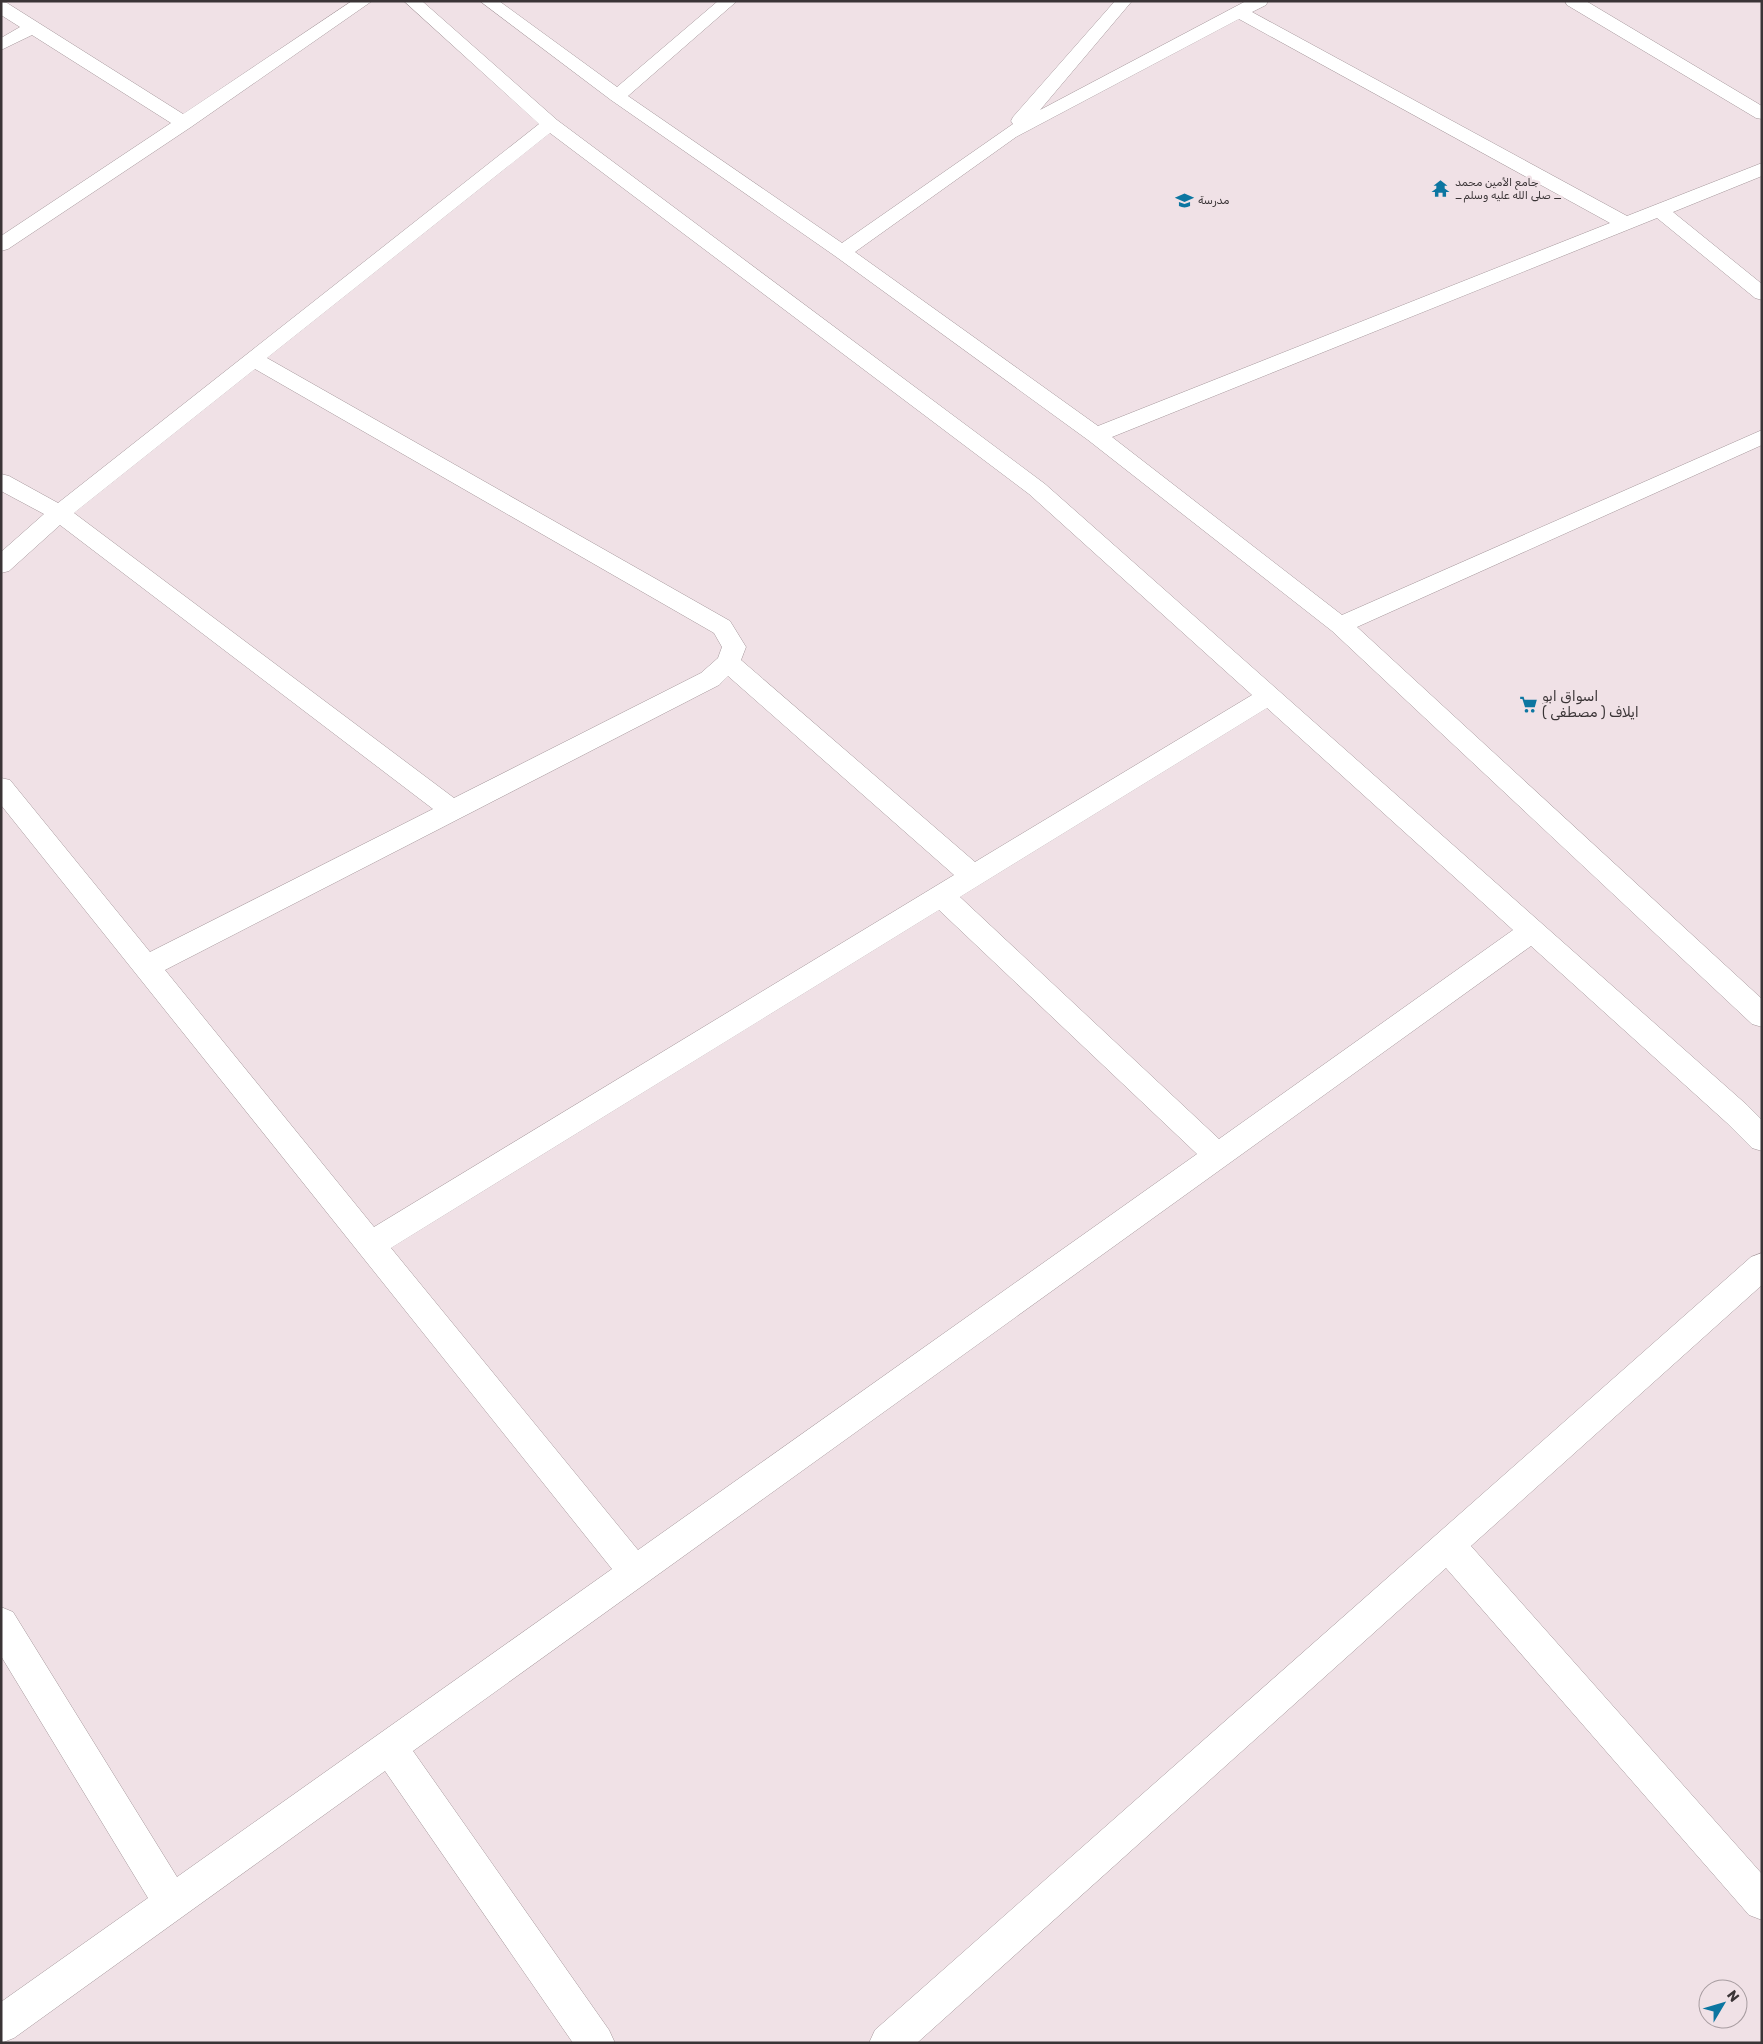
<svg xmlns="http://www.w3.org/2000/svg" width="1763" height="2044" font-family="Rubik,Cairo,sans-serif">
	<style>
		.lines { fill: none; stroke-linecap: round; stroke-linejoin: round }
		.street-casing { stroke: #a4969a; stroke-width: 1 }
		.street { fill: #fff; fill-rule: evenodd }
		.labels { text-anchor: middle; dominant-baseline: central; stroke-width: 5; stroke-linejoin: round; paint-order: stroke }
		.far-poi-label { font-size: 11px; fill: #3a3436; stroke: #f0e1e6; text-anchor: start }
		.poi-label { font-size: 14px; fill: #3a3436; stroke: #f0e1e6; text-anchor: start }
	</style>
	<rect width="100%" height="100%" fill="#f0e1e6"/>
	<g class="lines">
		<defs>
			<path id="street" d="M352 1H372L191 127 8 249 1 251V236L171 123 32 35 1 50V38L20 27 1 15V2L7 3 183 114Z
				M404 1H422L557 120 1045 484 1747 1105 1762 1120V1151L1752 1148 1727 1123 1531 946 413 1751 609 2030 615 2043H573L385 1771 14 2038 1 2043V2002L148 1898 1 1656V1607L13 1612 177 1877 612 1569 1 805V778L10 780 150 952 433 809 60 525 9 571 1 573V552L44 514 1 491V474L9 476 58 503 539 124ZM550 133 1029 494 1252 695 975 862 741 660 746 647 730 621 267 358ZM255 369 714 633 722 647 718 658 701 673 454 798 74 513ZM728 676 954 875 374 1227 165 970 719 685ZM1267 708 1513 930 1219 1139 960 897ZM939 910 1197 1154 638 1550 391 1248Z
				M480 1H499L617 87 718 1H737L628 96 842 243 1013 124 1011 121 1013 117 1115 1H1132L1040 110 1246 1H1268L1266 5 1252 12 1627 216 1762 163V176L1673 212 1762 284V300L1755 298 1657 218 1112 437 1342 615 1762 430V445L1357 627 1762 999V1027L1752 1024 1332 631 1088 440 835 256 611 100ZM1239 19 1610 223 1098 426 855 252 1016 137Z
				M1565 1H1586L1762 106V119L1756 118 1567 5Z
				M1762 1253V1285L1471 1546 1762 1874V1920L1749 1915 1446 1568 917 2043H869L875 2030 1751 1257Z"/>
		</defs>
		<use href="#street" class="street-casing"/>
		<use href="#street" class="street"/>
	</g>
	<defs>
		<symbol id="temple-bare" viewBox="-9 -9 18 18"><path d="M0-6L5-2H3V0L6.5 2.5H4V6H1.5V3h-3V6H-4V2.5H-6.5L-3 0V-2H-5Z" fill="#0c76a1" stroke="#f0e1e6" stroke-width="2.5" paint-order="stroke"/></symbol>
		<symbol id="school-bare" viewBox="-9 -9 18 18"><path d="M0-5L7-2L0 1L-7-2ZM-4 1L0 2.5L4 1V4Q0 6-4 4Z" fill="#0c76a1" stroke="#f0e1e6" stroke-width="2.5" paint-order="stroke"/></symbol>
		<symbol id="supermarket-bare" viewBox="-9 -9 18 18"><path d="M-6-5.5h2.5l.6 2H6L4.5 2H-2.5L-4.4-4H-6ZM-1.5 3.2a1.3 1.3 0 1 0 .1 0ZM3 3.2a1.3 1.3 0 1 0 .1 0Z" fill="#0c76a1" stroke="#f0e1e6" stroke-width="2.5" paint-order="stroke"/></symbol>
	</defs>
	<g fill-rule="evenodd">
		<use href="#temple-bare" x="1428" y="176" width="25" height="25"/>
		<use href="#school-bare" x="1172" y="188" width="25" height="25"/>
		<use href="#supermarket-bare" x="1516" y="692" width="25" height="25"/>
	</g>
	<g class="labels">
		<g class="far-poi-label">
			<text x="1455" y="182">جامع الأمين محمد<tspan x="1455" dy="13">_صلى الله عليه وسلم _</tspan></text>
			<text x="1198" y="200">مدرسة</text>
		</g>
		<g class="poi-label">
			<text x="1542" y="696">اسواق ابو<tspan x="1542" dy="16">ايلاف ( مصطفى )</tspan></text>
		</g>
	</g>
	<rect width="1763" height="2044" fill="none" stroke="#3a3436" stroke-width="5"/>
	<g transform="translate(1723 2004) rotate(52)"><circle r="24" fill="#f0e1e6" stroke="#a79ca0"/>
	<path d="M0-4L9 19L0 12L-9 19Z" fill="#0c76a1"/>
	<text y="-8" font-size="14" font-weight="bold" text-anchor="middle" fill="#3a3436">N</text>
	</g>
</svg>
